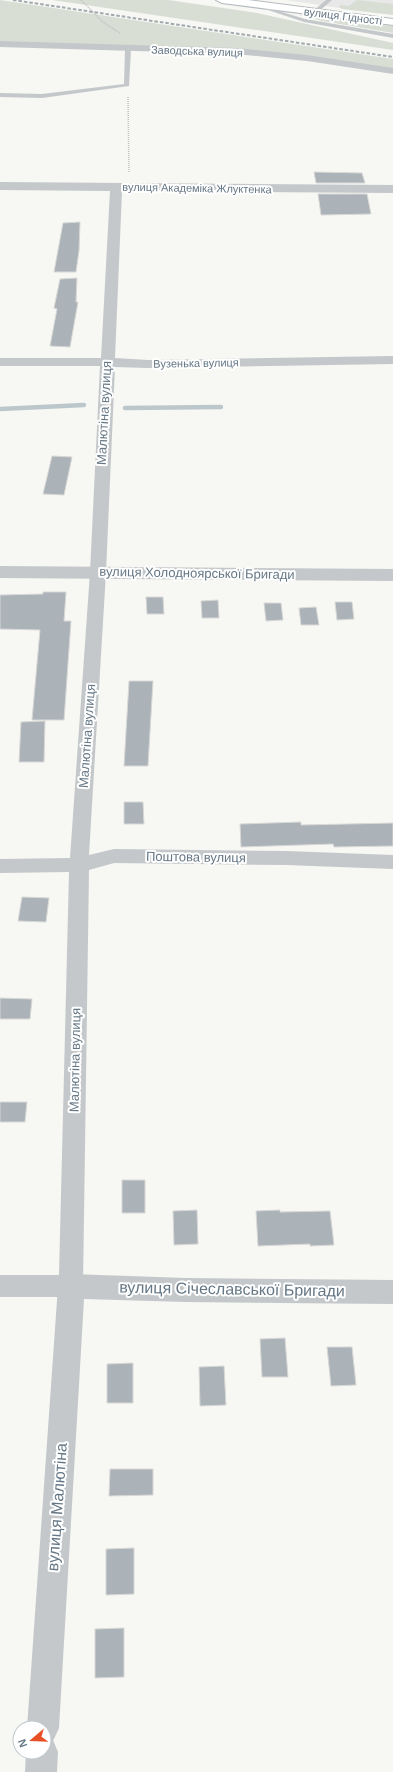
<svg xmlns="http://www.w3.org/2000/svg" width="393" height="1772" font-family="Arial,sans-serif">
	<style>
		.built { fill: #e7e8e7 }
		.green { fill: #d8ded4 }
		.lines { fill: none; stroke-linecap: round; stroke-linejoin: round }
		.stream { stroke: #bcc7cb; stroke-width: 4.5 }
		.building { fill: #abb3b9; stroke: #d8d8d6 }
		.secondary-casing { stroke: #b4babe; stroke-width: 2 }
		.path { stroke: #bec0c2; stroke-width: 1.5; stroke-dasharray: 1 1; stroke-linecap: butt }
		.service { fill: #c4c8cb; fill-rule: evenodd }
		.minor { fill: #c4c8cb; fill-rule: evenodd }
		.tertiary { fill: #c4c8cb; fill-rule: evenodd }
		.secondary { fill: #fff; fill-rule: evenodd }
		.rail { stroke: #a2a9af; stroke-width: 2; stroke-dasharray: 3.5 2; stroke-linecap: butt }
		.labels { text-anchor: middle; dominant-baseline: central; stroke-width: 4; stroke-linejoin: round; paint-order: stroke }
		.far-street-label { font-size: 11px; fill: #657785; stroke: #fff }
		.street-label { font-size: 13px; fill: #657785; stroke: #fff }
		.near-street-label { font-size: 16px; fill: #657785; stroke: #fff }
	</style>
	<rect width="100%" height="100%" fill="#f7f7f3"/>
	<path class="built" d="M286 0H393V7L354 10Z"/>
	<path class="green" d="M0 0 393 59V69L237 49 0 42Z
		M52 0H168L257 13 393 43V50Z
		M357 0 393 4V15L342 9 339 7 341 5 349 6Z
		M299 15 393 26V33L322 21Z"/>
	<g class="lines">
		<path class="stream" d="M125 408 221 407
			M0 409 84 405"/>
	</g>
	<path class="building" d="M314 172 362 173 365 183H316Z
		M318 194H367L371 214 321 215Z
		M80 222 79 251 76 272H54L63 223Z
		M77 278 76 302H78L70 347 50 346 57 309 54 308 60 279Z
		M52 456 72 457 64 495 43 494Z
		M43 592H66L64 621H71L64 720H32L40 630 0 629V595L43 594Z
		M146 597H163L164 614H147Z
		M218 600 219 618H202L201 601Z
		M335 602H352L354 619 337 620Z
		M264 603H281L283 620 266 621Z
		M316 607 319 625H301L299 608Z
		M129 681H153L148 766H124Z
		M45 721 44 762H19L21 722Z
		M124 802H143L144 824H124Z
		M301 822V825L393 823V846L334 847 333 844 241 847 240 824Z
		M22 897 49 898 46 922 18 921Z
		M0 998 32 999 30 1019H0Z
		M0 1102H27L25 1122H0Z
		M122 1180H145V1213H122Z
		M197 1210 198 1244 174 1245 173 1211Z
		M280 1210V1212L330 1211 334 1245 310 1246V1244L258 1246 256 1211Z
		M285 1338 288 1377H262L260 1339Z
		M327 1347H352L356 1385 331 1386Z
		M133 1363V1403H107V1364Z
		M224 1366 226 1405 200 1406 199 1367Z
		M110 1469H153V1495L109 1496Z
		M134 1548V1594L106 1595V1549Z
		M124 1628V1677L95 1678V1629Z"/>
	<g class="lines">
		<defs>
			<path id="secondary" d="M216 0H248L393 19V25L222 3Z"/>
		</defs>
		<use href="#secondary" class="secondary-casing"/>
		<path class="path" d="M81 0 103 22 120 33
			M128 97 129 172"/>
		<path class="service" d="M326 0H332L317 13H313V11Z
			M256 4 305 19 393 34V38L304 22 256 6Z
			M128 47 131 49 129 86 42 98 0 97V93L42 94 124 84 125 49Z"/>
		<path class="minor" d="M0 41 236 48 307 55 393 68V74L307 61 236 54 0 47Z
			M0 182 393 185V193L122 191 115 358 148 360 393 356V364L148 368 115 367 106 572 89 855 114 849 286 851 393 855V869L286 865 114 863 89 870 83 1286 80 1294 71 1297H0V1275H59L69 872 0 873V859L70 858 90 572 100 366H0V358H101L110 191 0 190Z"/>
		<path class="tertiary" d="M0 566 393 569V581L0 578Z
			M71 1274 186 1278 393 1280V1304L186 1302 84 1299 59 1728 54 1739 53 1740 58 1752 57 1772H25L26 1752H44V1728H27L58 1286 62 1277Z"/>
		<use href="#secondary" class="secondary"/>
		<path class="rail" d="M13 0 393 57"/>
	</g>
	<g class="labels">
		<g class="far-street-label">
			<text transform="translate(343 16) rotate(7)">вулиця Гідності</text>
			<text transform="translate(197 51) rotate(2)">Заводська вулиця</text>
			<text transform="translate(197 188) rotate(1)">вулиця Академіка Жлуктенка</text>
			<text transform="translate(196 363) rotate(-1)">Вузенька вулиця</text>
		</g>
		<g class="street-label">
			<text transform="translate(104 413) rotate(-87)">Малютіна вулиця</text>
			<text transform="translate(197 573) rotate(1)">вулиця Холодноярської Бригади</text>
			<text transform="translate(87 736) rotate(-86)">Малютіна вулиця</text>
			<text transform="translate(196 857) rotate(1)">Поштова вулиця</text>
			<text transform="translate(75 1060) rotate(-89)">Малютіна вулиця</text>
		</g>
		<g class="near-street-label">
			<text transform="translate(232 1289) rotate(1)">вулиця Січеславської Бригади</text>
			<text transform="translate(57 1507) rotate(-86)">вулиця Малютіна</text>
		</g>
	</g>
	<g transform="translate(32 1740) rotate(251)"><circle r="19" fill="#ffffff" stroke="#c1c9ce"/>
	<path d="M0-3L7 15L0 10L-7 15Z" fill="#e65024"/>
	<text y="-6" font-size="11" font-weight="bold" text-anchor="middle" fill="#657785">N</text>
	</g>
</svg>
